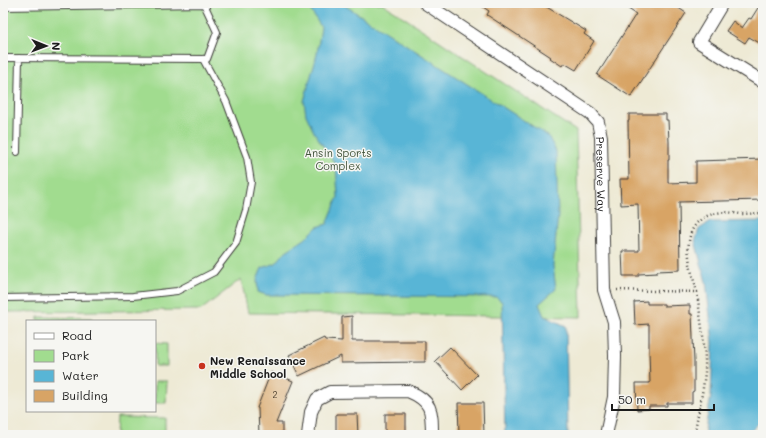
<svg xmlns="http://www.w3.org/2000/svg" width="766" height="438" font-family="Mali,sans-serif">
	<style>
		.green { fill: #a1dc8f; stroke: #5e7c56 }
		.water { fill: #58b5d6; stroke: #3a6879 }
		.building { fill: #d8a465 }
		.lines { fill: none; stroke-linecap: round; stroke-linejoin: round }
		.service-casing { stroke: #3c3b38; stroke-width: 8 }
		.minor-casing { stroke: #3c3b38; stroke-width: 14 }
		.path { stroke: #3c3b38; stroke-width: 2.5; stroke-dasharray: 1 3; stroke-linecap: butt }
		.service { stroke: #fff; stroke-width: 6 }
		.minor { stroke: #fff; stroke-width: 12 }
		.poi-dot { fill: #c8321e; stroke: #f6f6f2; stroke-width: 1.5 }
		.labels { text-anchor: middle; dominant-baseline: central; stroke-width: 3; stroke-linejoin: round; paint-order: stroke }
		.number-label { font-size: 9px; fill: #4b3e2e }
		.park-label { font-size: 11px; fill: #44563e; stroke: #f6f6f2 }
		.street-label { font-size: 11px; fill: #1c1c1c; stroke: #f6f6f2 }
		.poi-label { font-size: 11px; font-weight: bold; fill: #1c1c1c; stroke: #f6f6f2; text-anchor: start }
	</style>
	<rect width="100%" height="100%" fill="#f6f6f2"/>
	<filter id="ink" filterUnits="userSpaceOnUse"><feTurbulence type="fractalNoise" baseFrequency=".025" numOctaves="2"/><feDisplacementMap in="SourceGraphic" scale="8" xChannelSelector="R" yChannelSelector="G"/><feConvolveMatrix kernelMatrix="1 2 1 2 8 2 1 2 1" color-interpolation-filters="sRGB"/></filter>
	<filter id="wash" filterUnits="userSpaceOnUse"><feTurbulence type="fractalNoise" baseFrequency=".012" numOctaves="4" result="noise"/><feDisplacementMap in="SourceGraphic" scale="16" xChannelSelector="R" yChannelSelector="G"/><feGaussianBlur stdDeviation="0.9" result="paint"/><feColorMatrix in="noise" values="0 0 0 0 0 0 0 0 0 0 0 0 0 0 0 0 0 1.4 0 .05"/><feComposite in="paint" operator="in"/></filter>
	<g filter="url(#wash)">
		<rect width="100%" height="100%" fill="#eeead5"/>
		<path class="green" d="M3 3H382L576 131 581 317 248 313 241 279 201 310 3 312Z
			M38 317 92 318 91 321H38Z
			M155 343 167 344V366H155Z
			M155 381H167L166 403H155Z
			M117 417 165 418V435H116Z"/>
		<path class="water" d="M306 3H341L548 136 556 151 558 215 553 266 556 289 539 304 544 316 566 326 568 435H505L502 302 496 297 266 295 258 292 257 280 262 268 276 263 286 251 305 239 317 227 327 224 338 197 336 165 314 132 306 115 304 101 317 54 321 27Z
			M763 221V419L752 430 750 435H704L711 396 713 343 706 282 695 241 699 229 710 222Z"/>
		<g id="blocks">
			<path class="building" d="M477 3H540L586 31 584 34 594 41 576 70 564 63 562 66 550 58 551 57 487 15 489 11Z
				M619 3H671L686 13 631 97 597 75 636 14Z
				M761 3H763V45L749 37 745 43 726 31 733 21 742 28 749 18 751 19Z
				M629 114H666V120H668L669 142V160H668V183L696 182V161L763 159V200L679 202 680 270 657 271V273L639 274V276H623L622 251H639L638 204 621 205 620 179H629L628 121H629Z
				M647 301V304H664V306L690 305V314H692L694 362V391L692 392V403H667V406H649V409L637 410 636 383H650L649 351V324L635 325 634 302Z
				M352 316V341H425V362L341 363V356L299 376 289 355 324 338 325 340 342 341V317Z
				M450 347 477 375 462 390 435 361Z
				M271 372 293 381 276 423H282V435H259L258 408H257Z
				M458 403H483L484 435 459 434Z
				M336 414H357L358 435H336Z
				M385 414H406V435H385Z"/>
		</g>
	</g>
	<g filter="url(#ink)">
		<use href="#blocks" fill-opacity="0" stroke="#3c3b38" stroke-width="1"/>
		<g class="lines">
			<defs>
				<path id="service" d="M3 7 204 4 217 32 207 59 3 58
					M17 152 19 58
					M3 298 133 296 177 291 214 272 236 243 246 210 251 182 247 157 226 101 203 59"/>
				<g id="minor">
					<path id="s1" d="M425 3 590 113 598 122 601 137 604 290 614 322 615 356 614 397 606 435"/>
					<path d="M721 3 720 7 699 42 763 82"/>
					<path d="M308 435 311 412 317 399 330 392 408 391C432 401 432 410 432 435"/>
				</g>
			</defs>
			<use href="#service" class="service-casing"/>
			<use href="#minor" class="minor-casing"/>
			<path class="path" d="M617 290 697 292C700 318 706 346 705 372 703 393 698 414 694 435
				M697 292C689 264 676 221 717 213 725 211 733 213 741 214 749 214 756 213 763 213"/>
			<use href="#service" class="service"/>
			<use href="#minor" class="minor"/>
		</g>
	</g>
	<circle class="poi-dot" cx="202" cy="366" r="4"/>
	<g class="labels">
		<g class="number-label">
			<text x="275" y="394">2</text>
		</g>
		<g class="park-label">
			<text x="338" y="152">Ansin Sports<tspan x="338" dy="13">Complex</tspan></text>
		</g>
		<g class="street-label">
			<text stroke="none"><textPath href="#s1" startOffset="263">Preserve Way</textPath></text>
		</g>
		<g class="poi-label">
			<text x="210" y="360">New Renaissance<tspan x="210" dy="13">Middle School</tspan></text>
		</g>
	</g>
	<rect width="766" height="438" fill="none" stroke="#f6f6f2" stroke-width="16"/>
	<rect x="26" y="320" width="130" height="92" fill="#f6f6f2" stroke="#9f9f9c"/>
	<rect x="34" y="333" width="20" height="6" fill="#ffffff" stroke="#9f9f9c"/>
	<text x="62" y="340" font-size="12" fill="#1c1c1c">Road</text>
	<rect x="34" y="350" width="20" height="12" fill="#a1dc8f" stroke="#9f9f9c"/>
	<text x="62" y="360" font-size="12" fill="#1c1c1c">Park</text>
	<rect x="34" y="370" width="20" height="12" fill="#58b5d6" stroke="#9f9f9c"/>
	<text x="62" y="380" font-size="12" fill="#1c1c1c">Water</text>
	<rect x="34" y="390" width="20" height="12" fill="#d8a465" stroke="#9f9f9c"/>
	<text x="62" y="400" font-size="12" fill="#1c1c1c">Building</text>
	<g transform="translate(46 46) rotate(91)" stroke="#f6f6f2" stroke-width="3" paint-order="stroke">
	<path d="M0-3L7 15L0 10L-7 15Z" fill="#1c1c1c"/>
	<text y="-6" font-size="11" font-weight="bold" text-anchor="middle" fill="#1c1c1c">N</text>
	</g>
	<path d="M612 404v6h102v-6" fill="none" stroke="#1c1c1c" stroke-width="2"/>
	<text x="618" y="404" font-size="12" fill="#1c1c1c" stroke="#f6f6f2" stroke-width="3" paint-order="stroke">50 m</text>
</svg>
